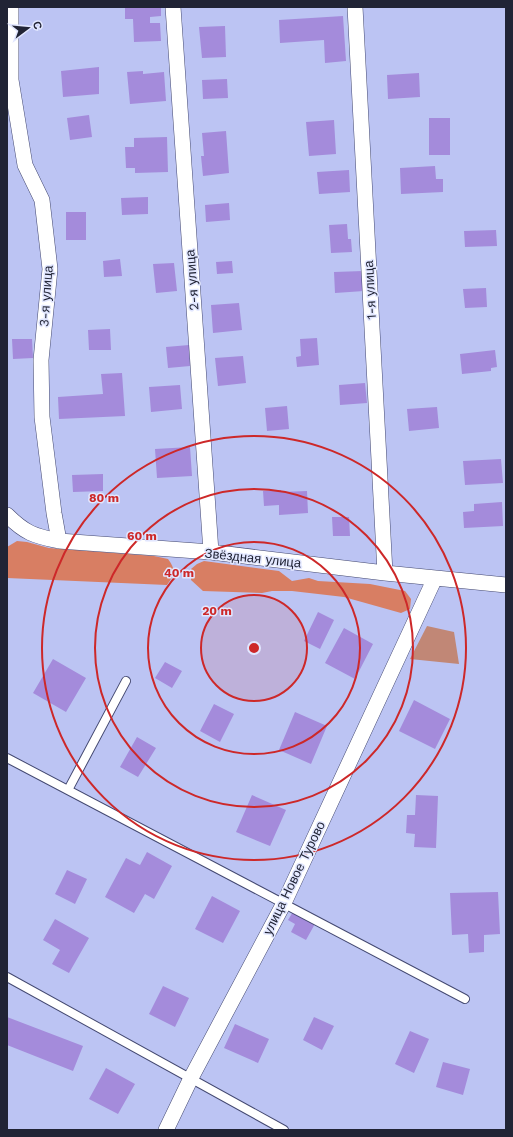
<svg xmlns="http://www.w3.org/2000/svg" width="513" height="1137" font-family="'Work Sans',sans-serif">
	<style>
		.green { fill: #c18776 }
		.forest { fill: #d87e63 }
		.building { fill: #a48bdb }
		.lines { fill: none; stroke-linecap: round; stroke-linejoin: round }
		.lane-casing { stroke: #444971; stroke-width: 10 }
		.street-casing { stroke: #444971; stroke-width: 16 }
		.lane { stroke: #fff; stroke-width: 8 }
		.street { stroke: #fff; stroke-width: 15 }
		.ring { fill: none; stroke: #cd2829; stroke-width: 2 }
		.labels { text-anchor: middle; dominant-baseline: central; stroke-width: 3; stroke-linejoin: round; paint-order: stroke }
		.street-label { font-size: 13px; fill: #212435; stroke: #e2e7ff }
		.centre { fill: #cd2829; stroke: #e2e7ff; stroke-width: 2 }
		.ring-label { font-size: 12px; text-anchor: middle; font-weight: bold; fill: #cd2829; stroke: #e2e7ff; stroke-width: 3; stroke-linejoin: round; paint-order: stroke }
	</style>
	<rect width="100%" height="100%" fill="#bcc4f3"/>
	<path class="green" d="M427 626 454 632 459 664 410 659Z"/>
	<path class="forest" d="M17 541 27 542 49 548 154 556 168 559C176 570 175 574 167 585L7 578V547Z
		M204 561 279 571 292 581 309 578 318 581 370 584 405 591 411 599 410 609 401 613 344 597 292 591H272L262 593 203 591 191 580V569L197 564Z"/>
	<path class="building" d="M125 7H161V16L150 17V23H160L161 41 134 42 133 19H125Z
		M343 16 346 61 325 63 324 40 280 43 279 20Z
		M225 26 226 57 202 58 199 27Z
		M99 67V94L63 97 61 71Z
		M143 71V74L164 72 166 101 130 104 127 72Z
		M419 73 420 97 388 99 387 75Z
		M227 79 228 98 203 99 202 80Z
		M89 115 92 137 70 140 67 118Z
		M429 118H450V155H429Z
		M334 120 336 154 309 156 306 122Z
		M226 131 229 173 203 176 201 156H204L202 133Z
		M167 137 168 172 135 173V168H126L125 147H134V138Z
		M435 166 436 179H443V192L401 194 400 168Z
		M349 170 350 192 319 194 317 172Z
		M148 197V214L122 215 121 198Z
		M229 203 230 220 206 222 205 205Z
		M66 212H86V240H66Z
		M347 224 348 239H351L352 252 331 253 329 225Z
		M496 230 497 246 465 247 464 231Z
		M120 259 122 276 104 277 103 261Z
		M232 261 233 273 217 274 216 262Z
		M174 263 177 291 156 293 153 264Z
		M363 271 364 291 335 293 334 272Z
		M486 288 487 307 465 308 463 289Z
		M239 303 242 330 213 333 211 305Z
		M110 329 111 350H89L88 330Z
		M317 338 319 365 297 367 296 357 301 356 300 339Z
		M12 339H32L33 358 13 359Z
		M189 345 190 366 168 368 166 347Z
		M495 350 497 367 491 368V371L462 374 460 354Z
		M243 356 246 383 218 386 215 358Z
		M122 373 125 416 59 419 58 397 103 394 101 374Z
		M365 383 367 403 340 405 339 385Z
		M180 385 182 409 151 412 149 387Z
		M287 406 289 429 267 431 265 408Z
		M437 407 439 428 409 431 407 409Z
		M190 447 192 476 157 478 155 449Z
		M501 459 503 483 465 485 463 461Z
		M103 474V491L73 492 72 475Z
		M281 490V492L307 491 308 513 279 515V505L264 506 263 491Z
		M502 502 503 526 464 528 463 512 474 511V504Z
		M332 517H349L350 536H333Z
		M318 612 334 620 320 649 304 641Z
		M344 628 373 644 355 679 325 663Z
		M53 659 86 678 66 712 33 693Z
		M165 662 182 671 172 688 155 678Z
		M414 700 450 719 435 749 399 731Z
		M214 704 234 714 220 742 200 731Z
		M295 712 327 726 311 764 279 750Z
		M137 737 156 748 138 777 120 767Z
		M252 795 286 810 270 846 236 832Z
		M416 795 438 796 436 848 414 847 415 834 406 833 407 815H415Z
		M147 852 172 866 154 899 145 894 134 913 105 897 126 858 140 865Z
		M67 870 87 879 75 904 55 894Z
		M498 892 500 934 484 935V952L469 953 468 934 452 935 450 893Z
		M212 896 240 911 223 943 195 929Z
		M294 910 316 922 306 940 291 932 295 924 288 920Z
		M55 919 89 938 69 973 52 964 60 950 43 940Z
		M163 986 189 998 175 1027 149 1014Z
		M7 1017 83 1046 73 1071 7 1045Z
		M314 1017 334 1026 322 1050 303 1040Z
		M235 1024 269 1039 258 1063 224 1048Z
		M410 1031 429 1039 414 1073 395 1064Z
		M443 1062 470 1069 463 1095 436 1087Z
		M106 1068 135 1084 118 1114 89 1099Z"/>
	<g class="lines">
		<defs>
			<path id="lane" d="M7 758 465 999
				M68 790 126 681
				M7 977 284 1130"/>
			<path id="street" d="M11 7V80L25 165 42 200 50 269 41 360 42 417 54 513 59 541
				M173 7 211 552
				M355 7 385 573
				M7 515C25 533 34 536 59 541L211 552 385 573 506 585
				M166 1130 191 1078 284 903 435 578"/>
		</defs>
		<use href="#lane" class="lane-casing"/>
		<use href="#street" class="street-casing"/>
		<use href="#lane" class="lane"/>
		<use href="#street" class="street"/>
	</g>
	<circle cx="254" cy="648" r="53" fill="#cd2829" fill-opacity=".12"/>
	<g class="ring">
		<circle cx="254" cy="648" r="53"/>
		<circle cx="254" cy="648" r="106"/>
		<circle cx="254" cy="648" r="159"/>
		<circle cx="254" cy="648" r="212"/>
	</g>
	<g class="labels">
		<g class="street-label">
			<text transform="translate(192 280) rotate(-94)">2-я улица</text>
			<text transform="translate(370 290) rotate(-93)">1-я улица</text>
			<text transform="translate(46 296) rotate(-86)">3-я улица</text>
			<text transform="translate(253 558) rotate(6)">Звёздная улица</text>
			<text transform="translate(294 878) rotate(-64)">улица Новое Турово</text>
		</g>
	</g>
	<circle cx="254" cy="648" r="6" class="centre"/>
	<g class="ring-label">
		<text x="104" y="502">80 m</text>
		<text x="142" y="540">60 m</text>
		<text x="179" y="577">40 m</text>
		<text x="217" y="615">20 m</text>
	</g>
	<rect width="513" height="1137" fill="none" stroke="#212435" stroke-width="16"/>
	<g transform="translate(28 28) rotate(74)" stroke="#e2e7ff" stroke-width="3" paint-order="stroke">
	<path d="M0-3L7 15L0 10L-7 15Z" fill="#212435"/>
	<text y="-6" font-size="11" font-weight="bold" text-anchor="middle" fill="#212435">С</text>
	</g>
</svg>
